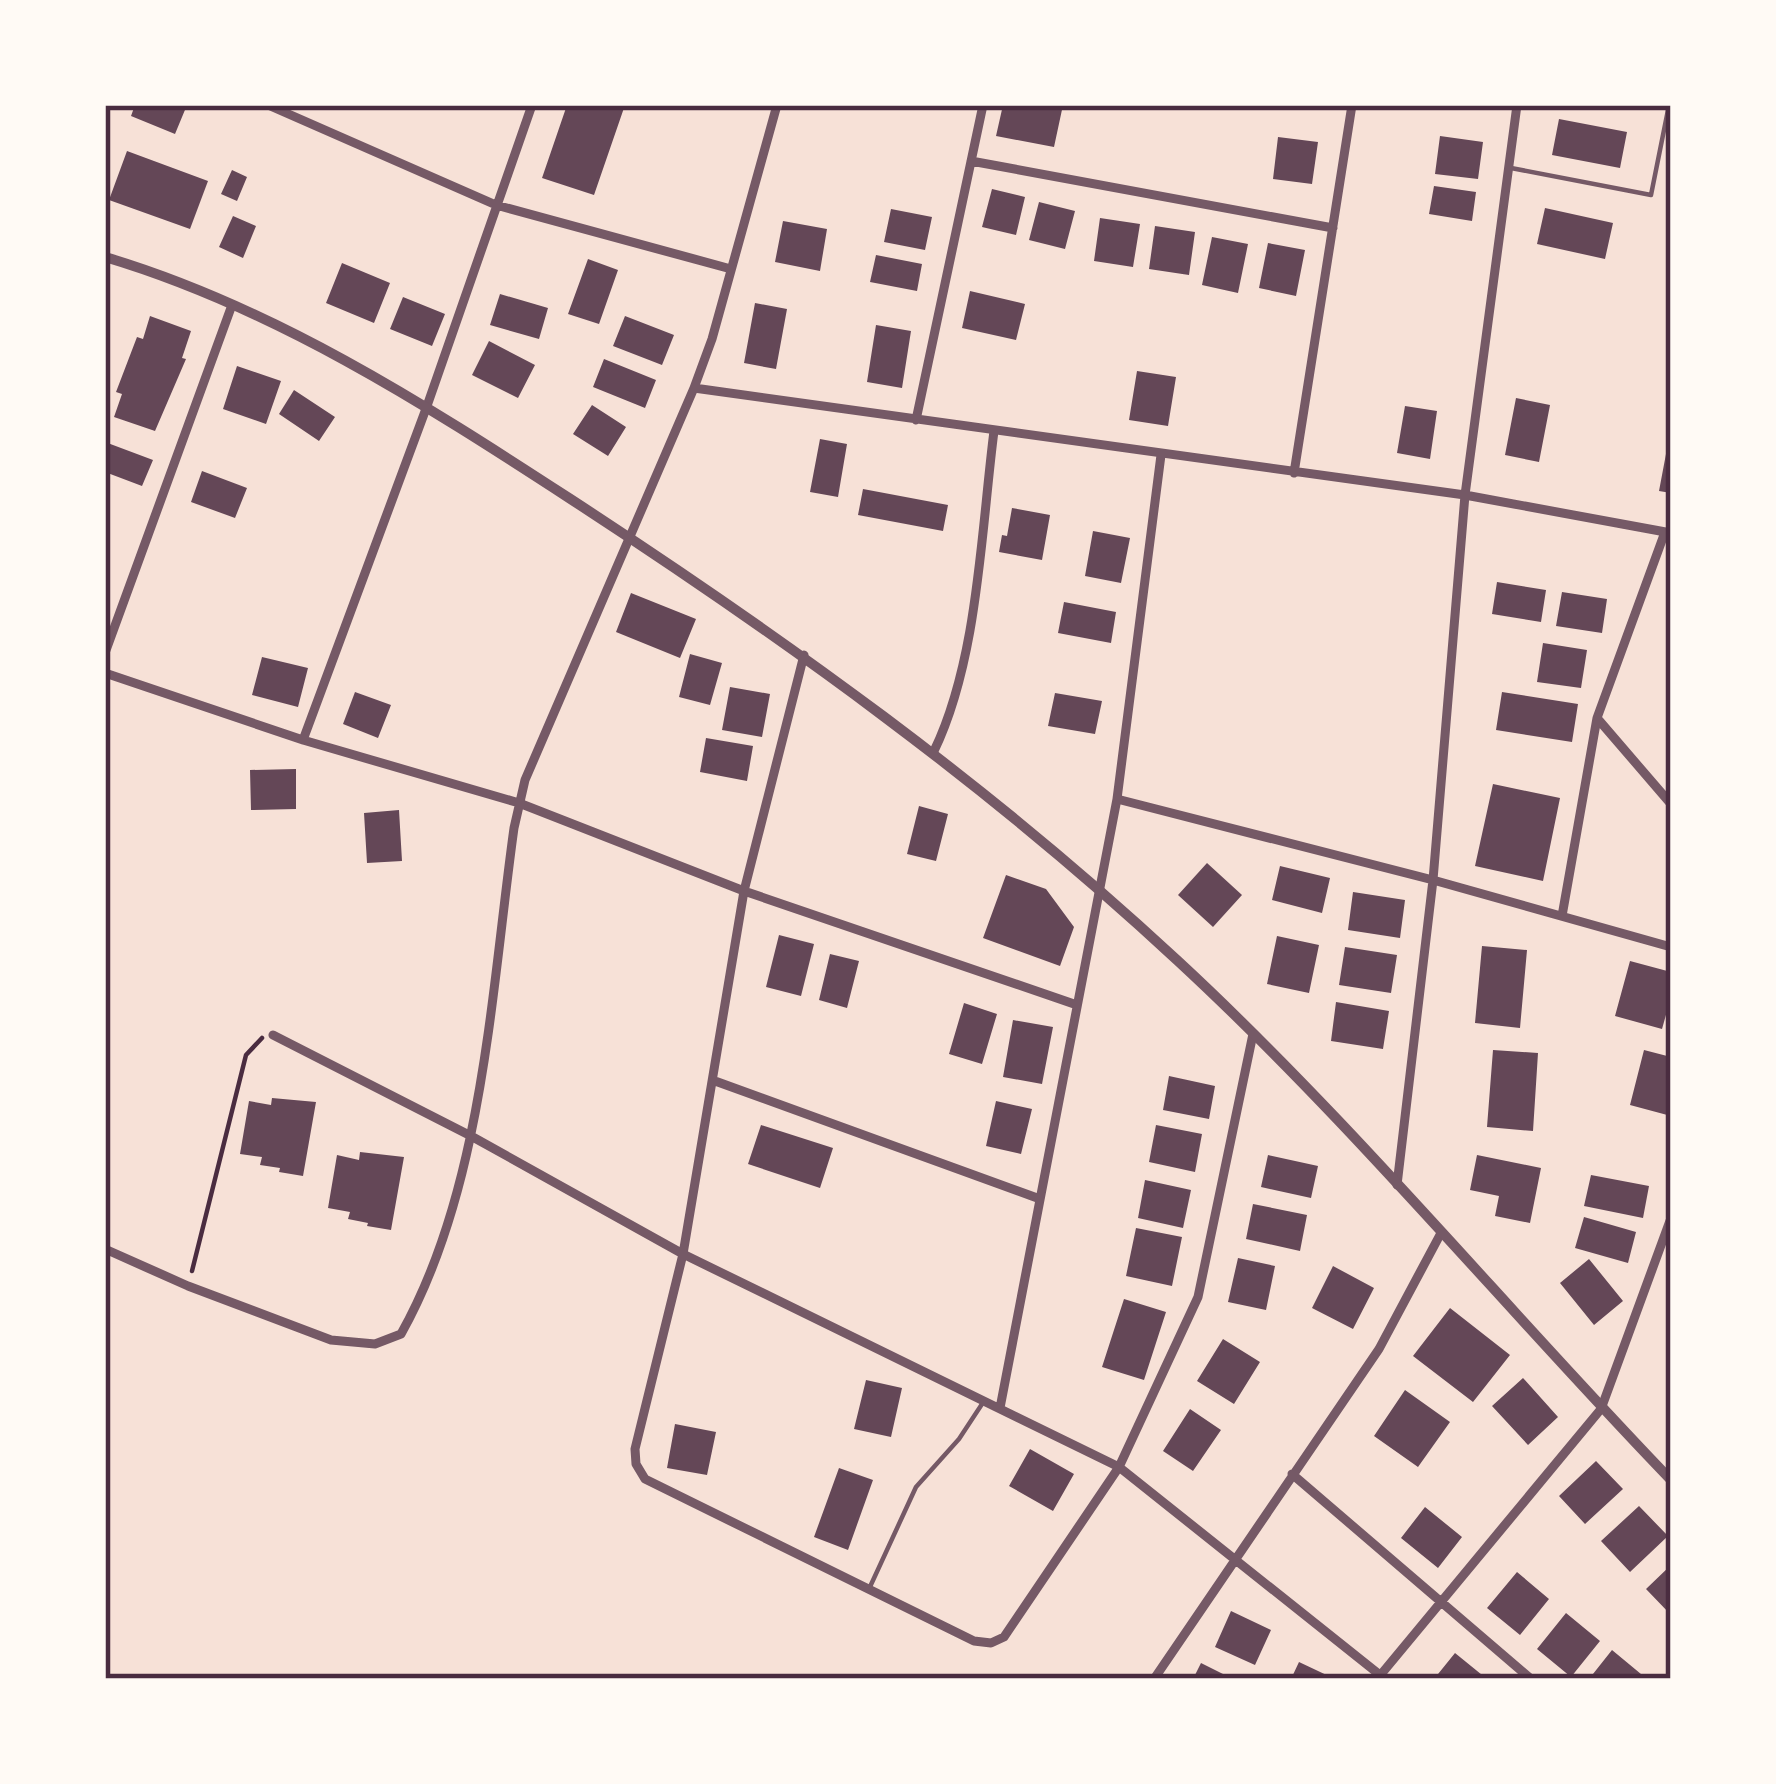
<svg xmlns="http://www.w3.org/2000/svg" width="1776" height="1784" font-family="Barlow,sans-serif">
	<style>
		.building { fill: #644757 }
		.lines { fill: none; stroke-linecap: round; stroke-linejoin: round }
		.path { stroke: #4a2c40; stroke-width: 4.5 }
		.service { stroke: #755966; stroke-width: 4.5 }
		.minor { stroke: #755966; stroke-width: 9 }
		.tertiary { stroke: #755966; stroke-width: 10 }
		.neatline { fill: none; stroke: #4a2c40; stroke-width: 4.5 }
	</style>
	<rect width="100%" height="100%" fill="#f7e1d7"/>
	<path class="building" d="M135 105H187L175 134 131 116Z
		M567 105H625L594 195 542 178Z
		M1003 105H1063L1054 147 996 136Z
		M1559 119 1627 132 1620 168 1552 155Z
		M1440 136 1483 142 1478 179 1435 174Z
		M1278 137 1318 142 1312 184 1273 179Z
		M127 151 208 181 190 229 109 200Z
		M232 170 247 177 237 201 221 194Z
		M1434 186 1476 192 1472 221 1429 214Z
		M992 189 1025 197 1016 235 982 227Z
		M1039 202 1075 211 1065 249 1029 240Z
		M1545 208 1613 223 1605 259 1537 244Z
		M891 209 932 217 925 250 884 242Z
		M233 216 256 226 243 258 219 247Z
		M1100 218 1140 224 1133 267 1094 261Z
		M783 221 827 229 820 271 775 262Z
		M1155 226 1195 232 1189 275 1149 269Z
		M1212 237 1248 244 1238 293 1202 285Z
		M1268 243 1305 250 1296 296 1259 288Z
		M876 255 922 264 917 291 870 282Z
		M588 259 618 270 599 324 568 314Z
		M342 263 390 283 374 323 326 303Z
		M970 291 1025 304 1016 340 962 328Z
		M500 294 548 308 539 339 490 325Z
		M403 297 445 314 432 346 390 329Z
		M755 303 787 309 776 369 744 363Z
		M150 316 191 331 182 358 186 359 155 431 114 417 122 394 116 392 137 337 143 339Z
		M625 316 674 335 662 365 613 346Z
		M876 325 911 331 902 388 867 382Z
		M489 341 535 365 518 398 472 375Z
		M604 359 656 380 645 408 593 387Z
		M237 366 281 381 266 424 223 409Z
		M1137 371 1176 377 1168 426 1129 420Z
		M294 390 335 417 319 441 279 414Z
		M1516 398 1550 405 1539 462 1505 455Z
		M592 405 626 427 608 456 573 434Z
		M1405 406 1437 411 1430 459 1397 453Z
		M1669 438H1671V493L1659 491Z
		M820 439 847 444 838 497 810 492Z
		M105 442 153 460 142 486 105 472Z
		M202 471 247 488 235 518 191 502Z
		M863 489 948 505 943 531 858 515Z
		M1012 508 1050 515 1042 560 999 552 1002 535 1007 536Z
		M1093 531 1130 538 1121 583 1085 576Z
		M1497 582 1546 590 1541 622 1492 614Z
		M1562 592 1607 599 1602 633 1556 626Z
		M631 593 696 619 680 658 616 632Z
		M1064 602 1116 612 1111 643 1058 633Z
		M1543 643 1587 650 1581 688 1537 682Z
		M690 654 722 663 710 705 679 697Z
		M262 657 308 668 298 707 252 695Z
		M730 687 770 694 762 737 722 730Z
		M355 692 391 705 378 738 343 724Z
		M1502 692 1578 704 1572 742 1496 730Z
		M1055 693 1102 701 1095 734 1048 726Z
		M706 738 753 746 747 781 700 772Z
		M296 769V809L251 810 250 770Z
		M1493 784 1560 798 1543 881 1475 866Z
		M919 806 948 814 936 861 907 854Z
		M399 810 402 861 367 863 364 813Z
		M1207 863 1242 895 1213 927 1178 895Z
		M1280 866 1330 878 1322 913 1272 900Z
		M1006 875 1046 889 1074 927 1060 966 983 938Z
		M1353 892 1405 900 1400 938 1348 930Z
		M779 935 814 944 801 996 766 987Z
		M1277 936 1319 945 1309 993 1267 984Z
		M1482 946 1527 950 1520 1028 1475 1023Z
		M1345 947 1397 955 1391 993 1339 985Z
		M830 954 859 961 847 1008 819 1000Z
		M1630 961 1671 972V997L1662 1029 1615 1016Z
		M1336 1002 1389 1011 1383 1049 1331 1041Z
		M964 1003 997 1014 982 1064 949 1054Z
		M1013 1020 1053 1027 1042 1084 1003 1077Z
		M1493 1050 1538 1053 1533 1131 1487 1127Z
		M1644 1050 1671 1057V1116L1630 1105Z
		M1169 1076 1215 1086 1209 1119 1163 1110Z
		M272 1098 316 1102 303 1176 279 1172 280 1168 260 1165 262 1157 240 1154 249 1101 271 1105Z
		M996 1101 1032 1109 1021 1154 986 1146Z
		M761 1125 833 1148 820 1188 748 1164Z
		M1156 1125 1202 1134 1195 1172 1149 1162Z
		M360 1152 404 1157 391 1230 367 1226 368 1223 348 1219 350 1212 328 1208 337 1155 359 1160Z
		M1268 1155 1318 1166 1311 1198 1261 1187Z
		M1477 1155 1541 1168 1530 1223 1495 1216 1499 1196 1470 1190Z
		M1591 1175 1649 1186 1643 1218 1584 1206Z
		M1145 1180 1191 1190 1183 1228 1138 1218Z
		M1253 1204 1307 1215 1300 1251 1246 1239Z
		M1584 1217 1636 1232 1628 1263 1575 1248Z
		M1136 1228 1182 1237 1172 1286 1126 1276Z
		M1238 1258 1275 1266 1266 1310 1228 1302Z
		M1589 1259 1623 1301 1594 1325 1560 1283Z
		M1333 1266 1374 1288 1353 1329 1312 1308Z
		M1124 1299 1166 1312 1144 1380 1102 1367Z
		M1450 1308 1510 1355 1473 1402 1413 1356Z
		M1223 1339 1260 1362 1234 1404 1197 1381Z
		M1523 1378 1558 1417 1528 1445 1492 1406Z
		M866 1380 902 1388 891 1437 854 1429Z
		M1405 1390 1450 1422 1418 1467 1374 1436Z
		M1190 1409 1221 1430 1193 1471 1163 1451Z
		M675 1424 716 1432 707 1475 667 1468Z
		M1030 1449 1074 1474 1053 1511 1009 1486Z
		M1596 1461 1623 1489 1585 1524 1559 1496Z
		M839 1468 873 1480 848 1550 814 1537Z
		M1639 1506 1668 1536 1630 1572 1601 1541Z
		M1425 1507 1462 1537 1438 1568 1401 1538Z
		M1671 1565V1615L1646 1589Z
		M1517 1572 1549 1599 1520 1635 1487 1608Z
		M1231 1611 1271 1630 1255 1665 1215 1647Z
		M1566 1613 1600 1641 1571 1677 1537 1649Z
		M1612 1650 1647 1679H1589Z
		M1455 1653 1487 1679H1434Z
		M1299 1662 1335 1679H1291Z
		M1201 1663 1233 1679H1193Z"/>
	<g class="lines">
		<path class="path" d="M192 1271 246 1055 262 1038"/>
		<path class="service" d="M1511 168 1651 195 1669 105
			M869 1589 916 1487 959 1439 984 1401"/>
		<path class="minor" d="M268 105 496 205 731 269
			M971 161 1333 228
			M694 388 1465 495 1671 533
			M916 420 983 105
			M1294 473 1352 105
			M105 653 232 305
			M804 655 744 891 683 1254 635 1449 636 1464 645 1479 974 1641 991 1643 1004 1637 1119 1467 1198 1297 1253 1034
			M105 673 303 740 519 803 744 891 1077 1005
			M1597 718 1671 804
			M303 740 427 406 532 105
			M934 751C978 660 981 532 994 431
			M1117 799 1433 880 1671 947
			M1562 916 1597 718 1665 532
			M273 1035 471 1136 683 1254 1119 1467 1380 1675
			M715 1081 1040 1199
			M1397 1185 1433 880 1465 495 1517 105
			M105 1249 188 1286 331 1340 375 1344 401 1334C483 1188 491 993 514 828L525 780 694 388 712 339 777 105
			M1000 1408 1117 799 1161 455
			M1292 1474 1531 1679
			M1378 1678 1601 1409 1671 1218
			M1154 1679 1379 1349 1441 1233"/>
		<path class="tertiary" d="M105 257C273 307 423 403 569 498 784 638 990 786 1178 961 1353 1123 1506 1309 1671 1480"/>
	</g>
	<rect width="1776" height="1784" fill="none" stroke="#fffaf5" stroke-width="216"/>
	<rect x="108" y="108" width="1560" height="1568" class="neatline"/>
</svg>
